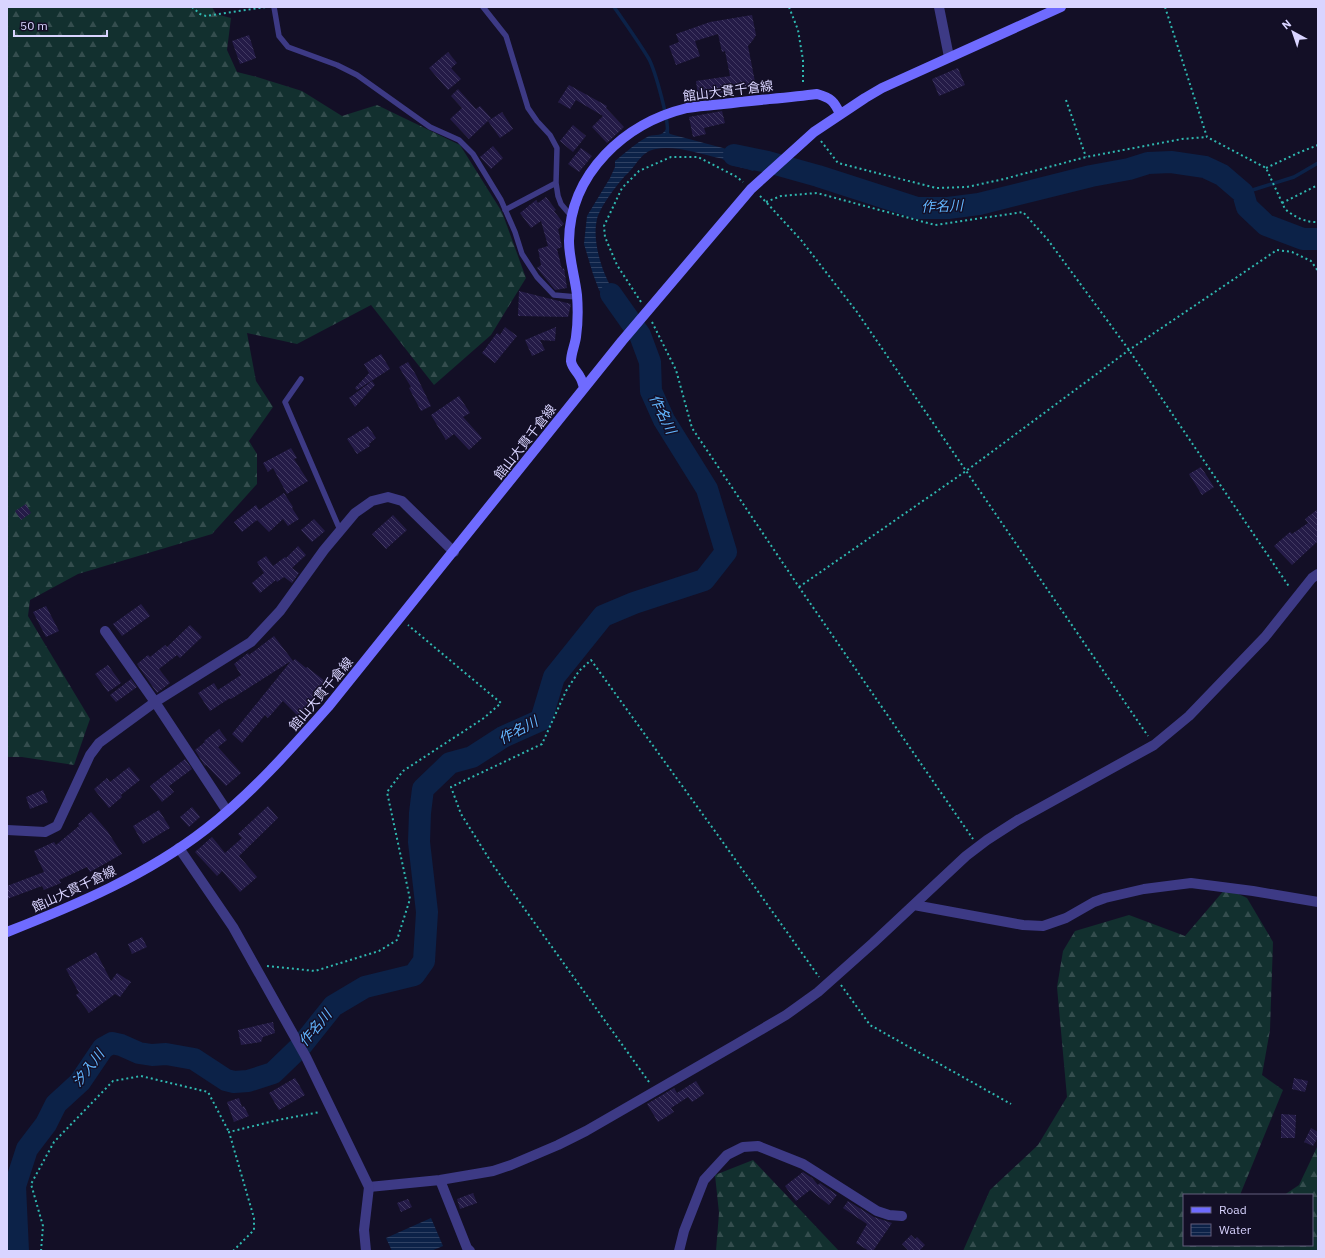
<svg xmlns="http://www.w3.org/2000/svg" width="1325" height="1258" font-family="'IBM Plex Sans','Noto Sans JP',sans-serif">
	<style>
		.forest { fill: url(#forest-firs) }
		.water { fill: url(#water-rules) }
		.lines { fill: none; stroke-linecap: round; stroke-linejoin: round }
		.stream { stroke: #0c2248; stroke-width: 3.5 }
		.river { stroke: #0c2248; stroke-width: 22 }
		.building { fill: url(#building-back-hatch) }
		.path { stroke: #2fb8b0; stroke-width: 2; stroke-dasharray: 2 3; stroke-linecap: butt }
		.service { stroke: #3d3a85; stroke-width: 5.5 }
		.minor { stroke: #3d3a85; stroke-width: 10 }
		.tertiary { stroke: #3d3a85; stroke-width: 10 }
		.secondary { stroke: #6f6bff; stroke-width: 10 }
		.labels { text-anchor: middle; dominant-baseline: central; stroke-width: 3; stroke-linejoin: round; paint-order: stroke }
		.street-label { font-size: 13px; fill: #d9d4ff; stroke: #130f26 }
		.water-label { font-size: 14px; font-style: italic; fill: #62b6ff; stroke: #130f26 }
	</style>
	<defs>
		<pattern id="forest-firs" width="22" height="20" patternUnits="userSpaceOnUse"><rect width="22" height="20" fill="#12302f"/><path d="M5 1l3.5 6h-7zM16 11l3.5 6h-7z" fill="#344d4e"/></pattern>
		<pattern id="water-rules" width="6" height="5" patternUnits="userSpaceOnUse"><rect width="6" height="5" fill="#0c2248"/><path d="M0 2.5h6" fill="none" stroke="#2f4163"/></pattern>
		<pattern id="building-back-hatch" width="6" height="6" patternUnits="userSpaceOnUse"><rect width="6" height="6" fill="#241b47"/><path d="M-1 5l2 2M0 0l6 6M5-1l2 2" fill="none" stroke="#433b63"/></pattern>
	</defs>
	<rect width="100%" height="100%" fill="#130f26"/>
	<path class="forest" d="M7 7H212L216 14 231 18 227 50 237 72 257 77 302 91 342 116 377 105 460 145 502 212 526 278 491 335 434 385 371 305 297 344 247 333 256 381 273 407 249 441 257 454V484L212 534 78 574 30 600 28 616 90 719 74 765 22 757H7Z
		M1226 888 1247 898 1273 942 1270 1030 1262 1075 1283 1090 1240 1195H1184V1245H1312V1195H1284L1299 1185 1318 1145V1251H963L990 1190 1038 1145 1067 1097 1057 987 1063 951 1075 931 1129 915 1185 936Z
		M753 1160 839 1251H716L719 1213 715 1175Z"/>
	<path class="water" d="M666 129 670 134 738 152H742L746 150 768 156 753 171C747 169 741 167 735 166 729 164 725 159 719 158 701 154 674 145 656 149 642 151 638 163 629 172 619 181 600 207 597 219 592 240 601 269 611 287 616 296 625 305 631 314L623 324 599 290 593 274 584 244 587 216 610 178 615 167V161C625 153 637 142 649 136 656 134 662 137 666 129Z
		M431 1218 443 1246 431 1251H392L386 1238Z"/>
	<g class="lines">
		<path class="stream" d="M614 7C626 24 638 41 649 59 655 71 670 122 667 134
			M1243 193 1294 177 1318 163"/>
		<path class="river" d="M734 155 768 162 818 176 917 208H948L979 204 1091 176 1129 169 1148 163 1171 162 1205 167 1222 175 1243 193 1247 207 1266 225 1303 239H1318
			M18 1251 15 1186 27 1149 46 1124 56 1104 80 1082 103 1048 112 1043 121 1045 139 1053 152 1055 166 1054 194 1059 226 1080 234 1082 248 1081 273 1073 302 1045 333 1006 365 987 414 975 424 961 427 912 419 842 420 813 423 789 450 763 472 757 503 737 541 720 554 677 603 616 634 603 704 580 726 552 707 489 664 420 651 391 650 362 640 335 611 294"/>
	</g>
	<path class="building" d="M752 15 756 35 753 40 748 46 756 87 698 97 696 81 730 76 725 51 722 52 718 34 695 41 700 56 676 65 669 46 679 42 676 34 710 22Z
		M249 35 256 58 240 64 232 41Z
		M448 52 457 63 451 68 461 79 448 90 429 68Z
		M958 68 965 85 939 96 932 79Z
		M569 85 607 106 606 108 624 127 607 143 592 127 603 116 576 100 570 109 558 102Z
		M458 89 476 109 480 106 491 118 469 139 450 119 462 108 451 96Z
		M722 111 725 123 704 128 706 134 693 137 689 117Z
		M502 112 513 129 500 138 488 121Z
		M573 125 586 136 573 152 560 141Z
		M493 146 503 158 491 169 480 157Z
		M581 148 592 156 579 172 568 164Z
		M546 197 556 210 554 211 564 224 558 229 562 247 557 249 562 269 564 268 567 288 555 290 537 268 541 265 538 249 548 246 541 221 531 228 520 213 536 200 538 203Z
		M519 291 571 304 568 317 518 316Z
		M505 327 517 336 495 363 482 353 497 333 500 335Z
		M556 327 555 341 540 340 545 350 532 356 525 340Z
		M381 354 390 369 357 390 355 388 369 373 364 364Z
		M408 362 416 375 431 406 421 411 409 388 411 387 399 367Z
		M372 381 375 385 355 407 349 398Z
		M459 396 470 413 463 417 482 438 469 450 454 434 446 440 431 415Z
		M368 426 376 438 369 444 370 446 357 454 347 439Z
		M291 448 297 458 294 459 308 481 287 494 273 468 268 472 263 463Z
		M1201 467 1214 487 1202 495 1189 474Z
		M284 493 293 507 292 508 299 519 288 526 283 519 269 532 257 520 242 532 234 522 256 505 259 510Z
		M26 504 31 513 21 520 15 511Z
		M1318 509V541L1292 565 1274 546 1290 532 1292 534 1308 523 1305 519Z
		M393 515 407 530 386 549 372 534Z
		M314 519 325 531 312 542 301 530Z
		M298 546 306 555 292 568 299 573 292 583 284 577 277 582 276 580 260 593 252 583 264 573 257 562 266 556 273 566 285 557 286 558Z
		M141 604 150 616 122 636 113 624Z
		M46 606 59 631 46 637 33 612Z
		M190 625 202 637 180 658 177 655 159 669 170 683 157 693 137 664 148 655 150 657 165 645 167 647Z
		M274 636 293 661 295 659 306 668 307 667 326 682 298 716 283 701 268 718 265 715 242 743 232 734 291 661 231 699 230 698 210 711 198 693 214 683 218 690 241 675 234 664 248 653 249 655Z
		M108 665 121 683 108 692 95 674Z
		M131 679 137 687 116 702 110 695Z
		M219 729 227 740 218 747 241 773 226 786 206 765 205 766 195 750 205 742 204 741Z
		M185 759 192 769 169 786 174 792 162 802 150 786Z
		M129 767 140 780 121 795 122 797 109 808 94 789 107 778 110 782Z
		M43 790 48 802 30 809 26 797Z
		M268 806 278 818 239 856 257 877 240 892 222 871 217 876 195 852 212 837 225 853 242 838 238 834Z
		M192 807 200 817 189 827 180 817Z
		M159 810 170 828 143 844 133 826Z
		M91 812 108 832 122 854 90 872 87 867 59 880 61 883 44 890 42 886 7 899V886L44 872 34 851 54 842 56 845 79 826 78 824Z
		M142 937 147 947 132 954 128 944Z
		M96 952 111 981 117 973 131 982 120 997 115 994 89 1013 76 995 79 993 66 969Z
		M273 1022 275 1033 263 1037 261 1042 241 1045 238 1030Z
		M295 1078 305 1095 279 1110 269 1093Z
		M1294 1078 1308 1081 1305 1092 1292 1089Z
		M696 1081 704 1094 692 1102 688 1097 671 1108 674 1112 658 1122 647 1104 674 1088 677 1093Z
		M239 1098 242 1107 244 1106 249 1116 234 1122 227 1102Z
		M1281 1114 1296 1115 1295 1138H1281Z
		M1311 1128 1318 1132V1137L1313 1146 1304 1142Z
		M803 1172 812 1178 818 1185 820 1183 837 1195 829 1205 810 1190 796 1201 785 1186Z
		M473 1193 477 1203 460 1209 457 1199Z
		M408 1199 412 1207 401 1212 397 1203Z
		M848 1201 874 1217 892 1223 873 1251H869L856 1243 867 1224 843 1208Z
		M911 1235 915 1239 917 1237 925 1245 919 1251H909L902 1244Z"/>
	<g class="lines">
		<path class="path" d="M192 7 200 14 206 16 266 7
			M789 7 798 30 803 60V84
			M1165 7 1207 137 1266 168 1285 209C1294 217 1307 223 1318 222
			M1066 100 1086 157
			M821 141 838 163 936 188 967 187 1004 179 1086 157 1182 139 1207 137
			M1266 168 1298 153 1318 145
			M760 196 766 202 801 240 857 312 1148 736
			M766 202 781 196 817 193 935 225 1023 212 1048 240 1129 350 1290 588
			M1282 203 1318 185
			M641 302 617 265 605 237 604 226 622 188 639 171 671 157H698L737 177 743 182
			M652 322 676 370 692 428 799 587 973 839
			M799 587 966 471 1129 350 1277 250 1292 252 1311 261 1318 271
			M267 966 315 971 379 951 397 940 410 899 387 792 403 771 484 718 501 703 408 625
			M841 985 870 1025 1011 1104
			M649 1082 493 865 461 814 451 787 542 744 566 691 579 671 591 660 717 834 819 977
			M41 1251 43 1226 31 1184 54 1142 113 1081 141 1076 208 1092 229 1132
			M233 1251 254 1230V1218L229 1132 278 1120 320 1112"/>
		<path class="service" d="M274 7 279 36 288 47 337 65 357 75 430 127 459 140 473 154 501 200 515 232 522 254 537 277 554 295 577 297
			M483 7 506 36 528 108 537 121 550 135 557 148 556 183 558 196 561 204 572 217
			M505 210 556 183
			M301 379 285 402 340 530"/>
		<path class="minor" d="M939 7 949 57
			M105 631 155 702 227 811
			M7 830 45 832 57 826 90 755 99 743 155 702 251 642 280 611 324 550 355 513 372 501 388 497 402 501 454 552
			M914 905 1023 925 1043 926 1066 918 1094 902 1105 898 1144 889 1191 883 1253 891 1318 902
			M440 1180 467 1248 470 1251
			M369 1187 440 1180 493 1171 511 1165 558 1145 586 1131 735 1045 786 1015 818 992 873 943 966 856 987 840 1018 820 1154 745 1189 716 1265 637 1312 578 1318 574
			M679 1251 684 1231 704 1180 727 1155 743 1147 758 1146 803 1164 877 1211 889 1215 902 1216"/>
		<path class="tertiary" d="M179 848 233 927 306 1057 369 1187 364 1230 366 1251"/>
		<path class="secondary" d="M584 388C583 384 582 380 580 377 577 371 572 368 571 361 571 353 575 345 576 337 578 323 578 308 577 295 575 277 569 259 569 241 570 173 625 123 687 108 699 106 712 105 723 104 755 100 786 98 817 94 831 98 834 101 840 114
			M7 932C76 905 147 875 206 829 252 793 290 750 328 707L622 341 751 189 814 132 865 98 882 88 1061 7"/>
	</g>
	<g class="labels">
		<g class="street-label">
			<text transform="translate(728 91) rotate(-7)">館山大貫千倉線</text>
			<text transform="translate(525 442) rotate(-52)">館山大貫千倉線</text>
			<text transform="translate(321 694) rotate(-50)">館山大貫千倉線</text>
			<text transform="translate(74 889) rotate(-25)">館山大貫千倉線</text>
		</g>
		<g class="water-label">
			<text transform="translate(942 206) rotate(-2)">作名川</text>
			<text transform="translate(663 414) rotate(64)">作名川</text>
			<text transform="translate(518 730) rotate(-28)">作名川</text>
			<text transform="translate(315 1028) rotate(-50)">作名川</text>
			<text transform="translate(88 1068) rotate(-52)">汐入川</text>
		</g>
	</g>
	<rect width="1325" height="1258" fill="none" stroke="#d9d4ff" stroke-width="16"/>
	<rect x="1183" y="1194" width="130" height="52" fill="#130f26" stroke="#625e7d"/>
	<rect x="1191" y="1207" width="20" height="6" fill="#6f6bff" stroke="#625e7d"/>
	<text x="1219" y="1214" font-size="12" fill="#d9d4ff">Road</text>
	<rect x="1191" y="1224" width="20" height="12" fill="url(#water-rules)" stroke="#625e7d"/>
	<text x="1219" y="1234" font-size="12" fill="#d9d4ff">Water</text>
	<g transform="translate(1293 32) rotate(320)" stroke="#130f26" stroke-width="3" paint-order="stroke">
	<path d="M0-3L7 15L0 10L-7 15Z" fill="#d9d4ff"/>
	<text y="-6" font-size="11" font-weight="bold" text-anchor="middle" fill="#d9d4ff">N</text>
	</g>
	<path d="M14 30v6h93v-6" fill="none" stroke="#d9d4ff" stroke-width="2"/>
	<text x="20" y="30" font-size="12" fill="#d9d4ff" stroke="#130f26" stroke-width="3" paint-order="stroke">50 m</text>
</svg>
